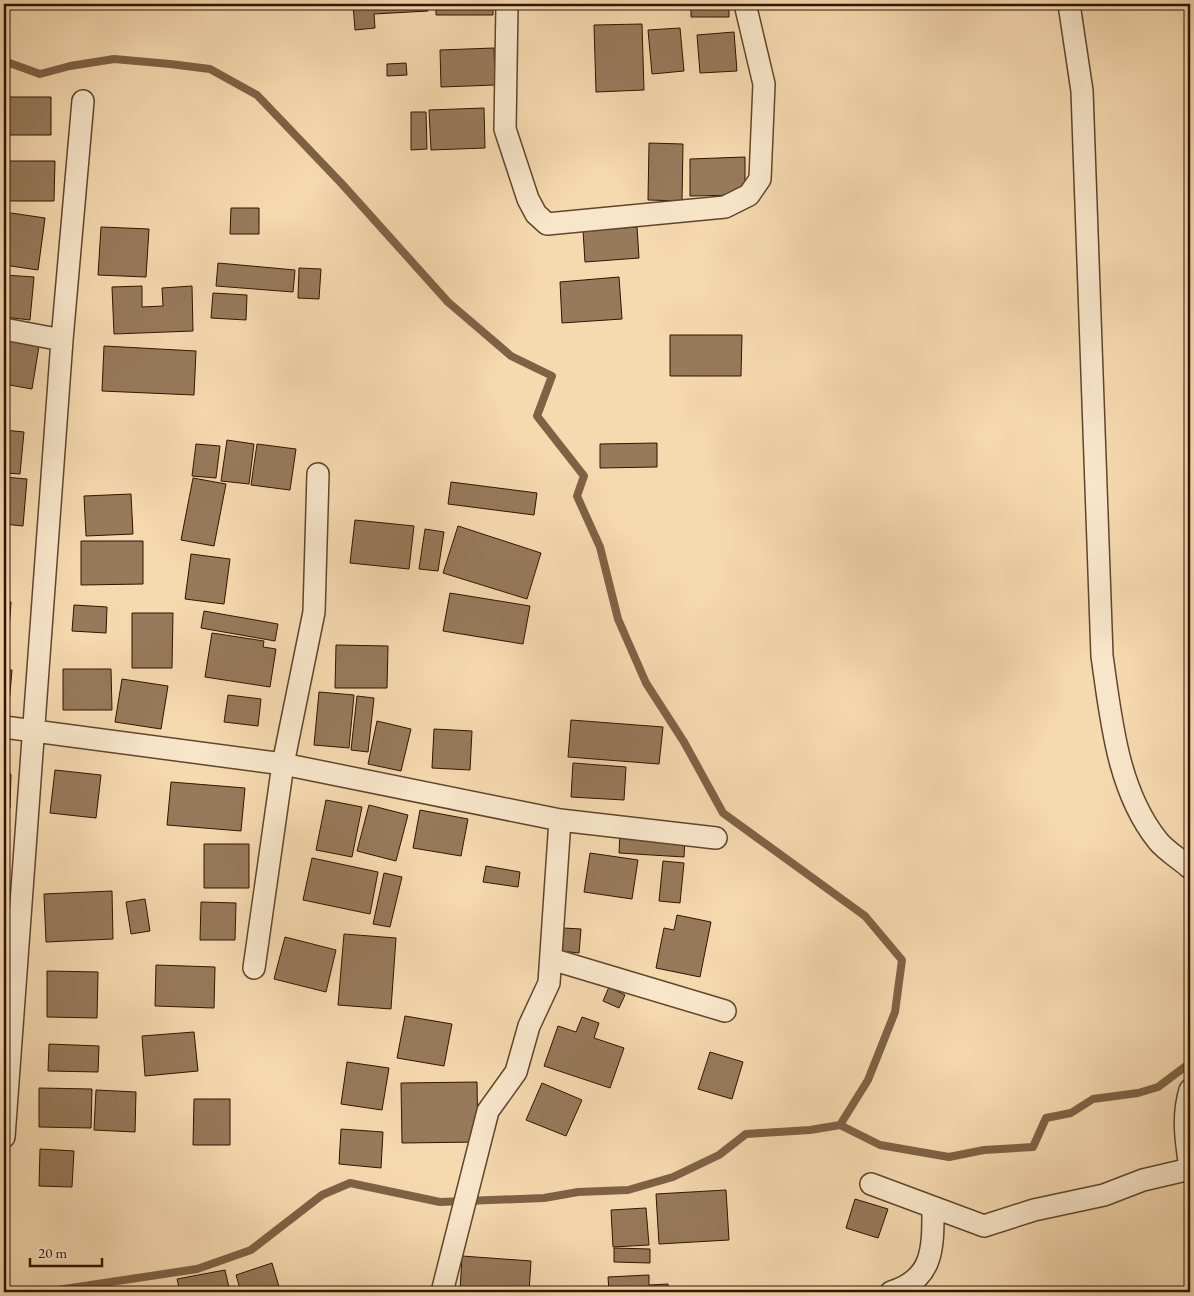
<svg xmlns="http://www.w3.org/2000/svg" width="1194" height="1296" font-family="'EB Garamond',serif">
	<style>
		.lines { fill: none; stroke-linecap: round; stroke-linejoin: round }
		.stream { stroke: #7e6246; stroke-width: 8 }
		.building { fill: #967a5b; stroke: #301400 }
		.street-casing { stroke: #61452c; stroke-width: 24 }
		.street { stroke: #f8e6cb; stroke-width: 21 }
	</style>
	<rect width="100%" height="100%" fill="#f5d9af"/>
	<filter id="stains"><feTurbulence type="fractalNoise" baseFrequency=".004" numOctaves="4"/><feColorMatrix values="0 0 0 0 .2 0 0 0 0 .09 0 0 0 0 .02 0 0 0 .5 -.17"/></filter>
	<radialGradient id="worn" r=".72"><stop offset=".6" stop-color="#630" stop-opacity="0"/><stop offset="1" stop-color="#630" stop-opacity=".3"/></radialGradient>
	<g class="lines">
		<path class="stream" d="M4 61 40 74 70 66 114 59 170 64 210 69 257 95 342 184 448 302 511 356 552 376 537 416 584 476 577 496 600 547 618 619 646 683 684 742 723 813 865 916 902 960 895 1012 868 1080 840 1125
			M44 1292 197 1269 251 1250 322 1195 350 1183 440 1202 544 1198 578 1192 628 1190 673 1177 719 1155 746 1134 810 1130 840 1125 880 1145 949 1157 984 1150 1033 1147 1046 1118 1071 1113 1093 1099 1138 1093 1158 1087 1190 1063"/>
	</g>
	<path class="building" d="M353 4H428V11L374 14 375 28 355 30Z
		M436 4H493V15H436Z
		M691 4H729V17H691Z
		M642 24 644 90 596 92 594 25Z
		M680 28 684 71 652 74 648 30Z
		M734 32 737 71 700 73 697 35Z
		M494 48 495 85 441 87 440 50Z
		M406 63 407 75 387 76V64Z
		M7 97H51V135H7Z
		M484 108 485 148 431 150 429 110Z
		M411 112H426L427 149 411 150Z
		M649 143 683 144 682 201 648 200Z
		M745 157V195L690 196V159Z
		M4 161H55L54 201H4Z
		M231 208H259V234H230Z
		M4 212 45 218 38 270 4 265Z
		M101 227 149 229 146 277 98 275Z
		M637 227 639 258 585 262 583 231Z
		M218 263 295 270 293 292 216 286Z
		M299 268 321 269 319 299 298 298Z
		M4 275 34 277 30 320 4 317Z
		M619 277 622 319 562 323 560 282Z
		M142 286V307L163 306 162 288 192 286 193 331 114 334 112 287Z
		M213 293 247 295 246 320 211 318Z
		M670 335H742L741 376H670Z
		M4 340 39 346 32 389 4 384Z
		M104 346 196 351 194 395 102 391Z
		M4 430 24 432 20 474 4 473Z
		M227 440 254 444 249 484 221 481Z
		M657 443V467L600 468V444Z
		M196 444 220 446 216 478 192 476Z
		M257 444 296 449 290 490 251 485Z
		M4 477 27 479 23 526 4 524Z
		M193 478 226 484 214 546 181 540Z
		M451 482 537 493 534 515 448 504Z
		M131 494 133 534 86 536 84 496Z
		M355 520 414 526 409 569 350 563Z
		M458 526 541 553 527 599 443 573Z
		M425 529 444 532 438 571 419 569Z
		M81 541H143V584L81 585Z
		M191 554 230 559 224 604 185 599Z
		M450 593 530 606 523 644 443 631Z
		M4 602H11L8 645H4Z
		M74 605 107 607 106 633 72 631Z
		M204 611 278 624 275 641 201 628Z
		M132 613H173L172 668H132Z
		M212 633 264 641 263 647 276 649 270 687 205 677Z
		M336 645 388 646 387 688H335Z
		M63 669H111L112 710H63Z
		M4 670H12L8 716H4Z
		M122 679 168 686 161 729 115 722Z
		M319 692 354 695 349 748 314 745Z
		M228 695 261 699 258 726 224 722Z
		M357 696 374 698 368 752 351 750Z
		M571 720 663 727 659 764 568 757Z
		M377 721 411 729 401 771 368 764Z
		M434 729 472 731 470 770 432 768Z
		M573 763 626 767 624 800 571 797Z
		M55 770 101 775 96 818 50 813Z
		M4 774H11L10 808H4Z
		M171 782 245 788 241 831 167 825Z
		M326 800 362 807 352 857 316 850Z
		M369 805 408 815 396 861 357 851Z
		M420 810 468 819 461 856 413 848Z
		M620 832 685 837 684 857 619 853Z
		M204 844H249V888H204Z
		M590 853 638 860 632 899 584 892Z
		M312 858 378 872 370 914 303 900Z
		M663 861 684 863 680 903 659 901Z
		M486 866 520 872 518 887 483 882Z
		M384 873 402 877 390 927 373 924Z
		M112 891 113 939 46 942 44 894Z
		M145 899 150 931 131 934 126 902Z
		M201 902 236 903 235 940H200Z
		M677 915 711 922 700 977 656 968 664 928 674 930Z
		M563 928 581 929 579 953 561 951Z
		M344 934 396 938 391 1009 338 1005Z
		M285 937 336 950 326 992 274 979Z
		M156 965 215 967 214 1008 155 1006Z
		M47 971 98 972 97 1018 47 1017Z
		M609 987 625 995 619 1008 603 1001Z
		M405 1016 452 1024 444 1066 397 1058Z
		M582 1017 599 1023 594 1038 624 1048 610 1088 544 1066 558 1026 576 1032Z
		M194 1032 198 1071 145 1076 142 1036Z
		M49 1044 99 1046 98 1072 48 1071Z
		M710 1052 743 1062 732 1099 698 1089Z
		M347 1062 389 1068 382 1110 341 1104Z
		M477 1082 478 1142 402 1143 401 1083Z
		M542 1083 582 1100 566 1136 526 1120Z
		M39 1088 92 1089 91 1128 39 1127Z
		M96 1090 136 1092 135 1132 94 1130Z
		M194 1099H230V1145H193Z
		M341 1129 383 1132 381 1168 339 1164Z
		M40 1149 74 1151 72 1187 39 1186Z
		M726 1190 729 1240 659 1244 656 1194Z
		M855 1199 888 1209 878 1238 846 1228Z
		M646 1208 649 1245 613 1247 611 1210Z
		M614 1248 650 1249V1263L614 1262Z
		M462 1256 531 1261 529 1292H460Z
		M272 1263 280 1290 271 1292H241L236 1275Z
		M225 1270 230 1292H180L177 1279Z
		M649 1275V1285L668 1284V1292H609L608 1277Z"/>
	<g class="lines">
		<defs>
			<path id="street" d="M507 4 505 129 528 199 536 214 547 224 725 207 749 195 760 179 764 84 745 4
				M1069 4 1082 91 1102 656C1111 718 1117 790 1158 841 1166 851 1180 859 1190 868
				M4 329 62 340
				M4 727 283 764 560 820 716 838
				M551 959 725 1011
				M254 968 283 764 314 612 318 474
				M1190 1090C1182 1117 1186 1141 1190 1168
				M4 1137 62 340 83 101
				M871 1184 984 1226 1034 1210 1104 1195 1143 1180 1190 1169
				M442 1292 488 1111 516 1072 529 1026 549 983 560 820
				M891 1292C934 1279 933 1248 933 1208"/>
		</defs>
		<use href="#street" class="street-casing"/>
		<use href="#street" class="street"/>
	</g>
	<rect width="1194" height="1296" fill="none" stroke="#f5d9af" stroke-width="20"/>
	<rect x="5" y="5" width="1184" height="1286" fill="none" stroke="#301400" stroke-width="2.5"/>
	<rect x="10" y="10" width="1174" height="1276" fill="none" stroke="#301400"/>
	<path d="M30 1258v8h72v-8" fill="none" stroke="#301400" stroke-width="2.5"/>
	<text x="38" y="1258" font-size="15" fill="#301400" stroke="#f8e6cb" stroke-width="4" paint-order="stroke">20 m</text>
	<rect width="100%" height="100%" filter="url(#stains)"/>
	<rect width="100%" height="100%" fill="url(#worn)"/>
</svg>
